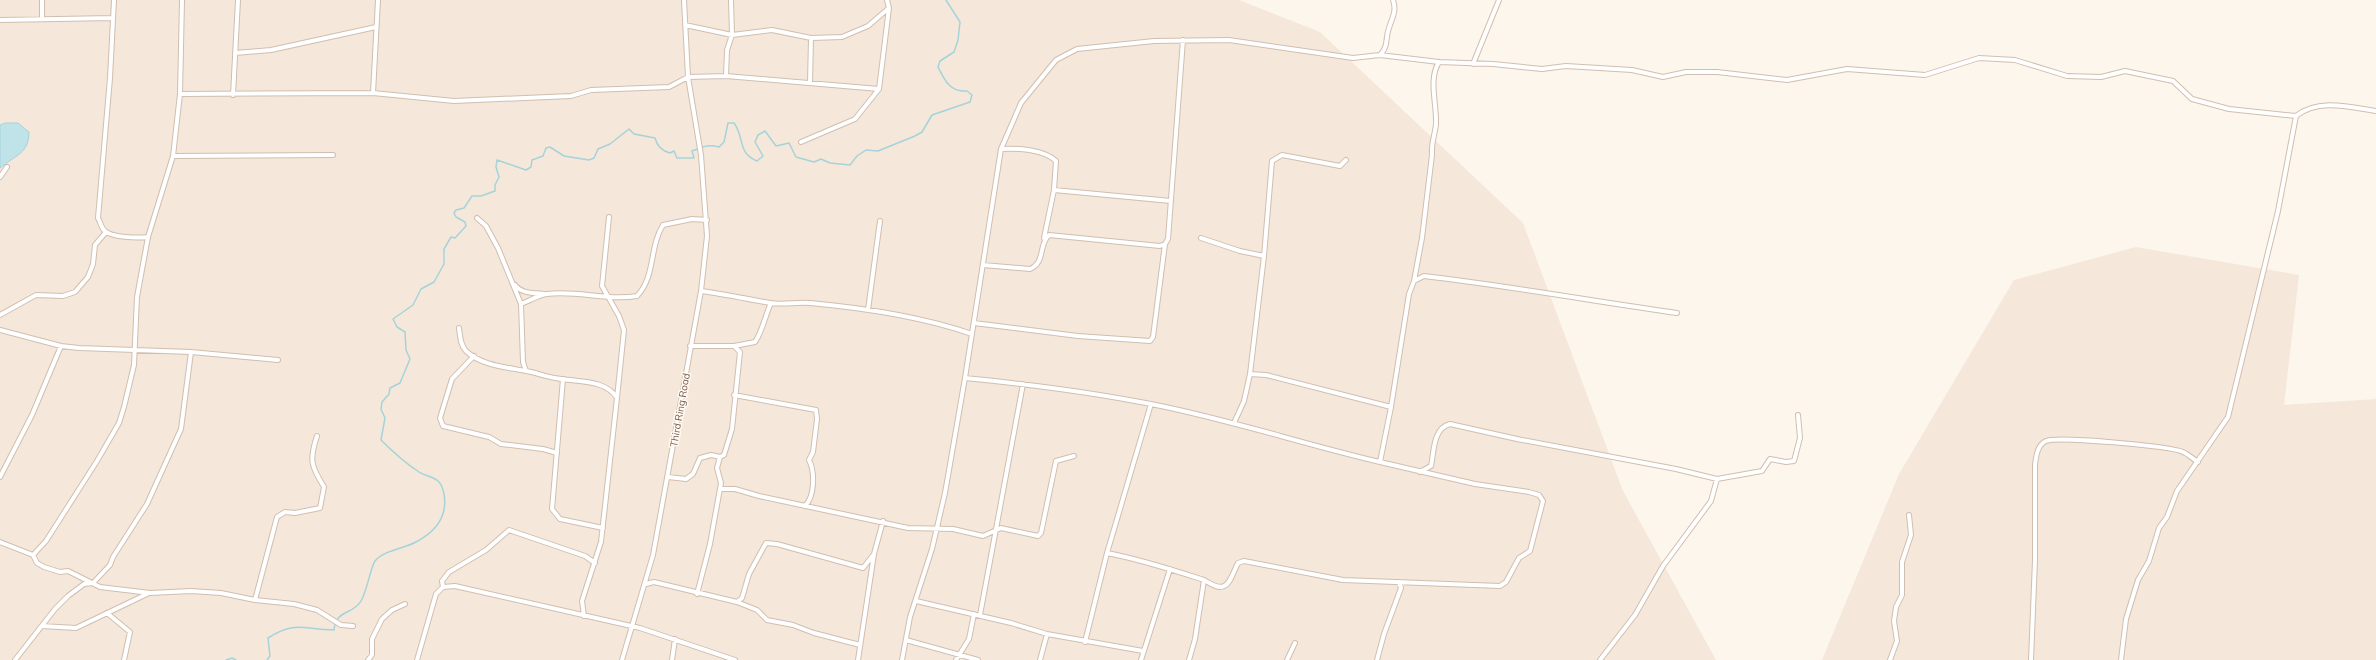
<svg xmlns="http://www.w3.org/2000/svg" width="2376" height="660" font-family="Mulish,sans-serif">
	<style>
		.residential { fill: #f5e8da }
		.water { fill: #bfe3e8; stroke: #a5d3da }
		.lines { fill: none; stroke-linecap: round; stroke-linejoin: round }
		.stream { stroke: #a5d3da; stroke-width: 1.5 }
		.minor-casing { stroke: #d1beb0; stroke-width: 6 }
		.minor { stroke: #fff; stroke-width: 4 }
		.labels { text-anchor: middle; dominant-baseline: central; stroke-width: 3; stroke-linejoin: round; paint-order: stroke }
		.street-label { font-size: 10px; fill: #7a5c4d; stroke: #fffaf3 }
	</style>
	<rect width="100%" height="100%" fill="#fdf6ec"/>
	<path class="residential" d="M0 0H1239L1320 32 1523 223 1623 491 1716 660H0Z
		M2136 247 2299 275 2284 405 2376 399V660H1822L1899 474 2014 280Z"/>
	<path class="water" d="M5 123H18L29 132C29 154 15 155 0 168V125Z"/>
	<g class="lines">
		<path class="stream" d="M226 660 232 658 236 660
			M267 660 270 656 268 638C296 620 304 630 334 630 336 609 353 615 361 601 367 591 371 566 375 561 384 550 403 549 416 542 435 532 448 517 444 494 443 490 442 484 438 481 432 476 425 476 419 472 405 463 393 452 381 440L385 418 381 409 382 402 389 394 390 388 400 383 410 359 406 350 405 332 397 327 393 319 413 305 421 289 434 282 444 264V249L451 237 455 238 466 226 465 222 456 217 454 213 456 210 464 208 472 196H481L495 191V185L499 177 496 167 497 160 526 170 531 167 532 160 543 156 546 148 550 147 564 156 589 160 594 158 598 149 610 144 629 129 634 134 655 138C657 146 662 151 670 153L674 151 677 158H694L692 151C703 147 707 144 719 147L724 142 728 123H734C745 138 737 153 757 161L763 156 755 142 758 135 765 131 776 146 789 143 796 157 814 162 821 159 830 163 850 165 857 156 866 150 878 151 915 136 922 132 932 115 970 102 972 95 967 91C950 92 945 81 938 67L940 61 954 52 958 40 960 22 946 0"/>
		<defs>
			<path id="minor" d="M42 0V19
				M114 0 110 78 98 218C100 221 101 227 104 230 111 238 138 238 148 237
				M0 20 113 18
				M685 25 732 35 772 30 811 38 842 37 868 26 889 8 887 0
				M235 53 271 50 376 27
				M1380 55C1389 46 1385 38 1389 28 1392 18 1397 11 1393 0
				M1473 64 1499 0
				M726 76 727 50 732 35 731 0
				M810 83 811 38
				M373 93 454 101 571 96 591 90 669 87 688 77 726 76 879 89
				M180 94 373 93 378 0
				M233 95 238 0
				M801 142 855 119 879 89 889 8
				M1001 149C1017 148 1043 149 1056 161L1054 190 1044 238
				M173 156 333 155
				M0 177 7 167
				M1054 190 1171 201
				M609 217 602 286 619 316 624 330 617 398
				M477 218 486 226 498 248 521 304 523 362 526 371
				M1201 238 1240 251 1264 256
				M983 265 1030 269C1046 262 1038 245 1049 235L1160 246 1165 244 1168 239 1183 40
				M1414 281 1422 238 1432 155C1431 143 1435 135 1436 124 1437 104 1428 79 1439 62
				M515 285C521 294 536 293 545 294
				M701 291C724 294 747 299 770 303 783 305 797 302 810 303 865 308 920 316 972 334
				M521 304C529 301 539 295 547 294 577 290 607 301 637 296 656 276 649 247 663 225L692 219 707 220
				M868 310 880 221
				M0 315 36 295 63 296 75 292 88 277 93 264 95 245 106 232
				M974 323 1078 336 1150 341 1153 337 1165 244
				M459 328C460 335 460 345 466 351 482 366 506 367 526 371 538 373 549 378 562 379 580 382 606 380 617 398L601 542 582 601 584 616
				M0 330 61 346 79 348 191 352 278 360
				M690 346H734L755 342C763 330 765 316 771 303
				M474 356 452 379 440 418 443 426 489 437 501 444 543 449 557 453
				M1250 374 1266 375 1391 407
				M965 378C1027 384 1090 392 1151 404 1228 419 1303 444 1380 462L1391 407 1409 294 1414 281 1424 276C1509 286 1593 301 1677 313
				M563 379 552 509 560 519 603 528
				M734 395 816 410 817 419 813 452 809 460C815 472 815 496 805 506
				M1234 423 1244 401 1250 374 1264 256 1272 161 1282 155 1340 166 1346 160
				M1420 472 1431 466C1434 452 1433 428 1450 424L1517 439 1676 469 1717 479 1762 471 1770 459 1786 462 1794 461 1800 438 1798 415
				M0 477 32 415 61 346
				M668 477 686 479 693 474 700 458 711 455 720 457 724 455 732 429 740 352 734 346
				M720 489H735L759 496 908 528 953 529 983 536 1001 528 1038 536 1041 533 1056 461 1074 456
				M0 542 33 555 37 563 44 567 60 572 68 571 100 587 150 593 191 591 221 593 255 600 294 604 317 610 341 625 353 626
				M1107 553C1139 559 1170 569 1201 579 1208 581 1217 590 1224 586 1231 583 1234 570 1238 563L1244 561 1343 580 1500 586 1506 582 1519 558 1530 551 1543 501 1539 495 1529 492 1475 484 1380 462
				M33 555 46 541 97 461 119 423 124 407 134 365 137 297 148 237 173 156 180 94 182 0
				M646 584 654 582 737 602 757 610 767 620 793 625 814 633 860 645
				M443 587 442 581 449 572 486 550 509 530 585 556 595 563
				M697 594 710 544 721 483 717 468 720 457
				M255 600 277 517 285 512 295 513 320 508 324 487C311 466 309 460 317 436
				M916 601 1011 623 1047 634 1143 651
				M737 602 742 598 749 574 766 543 777 544 863 568 874 554
				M107 613 130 632 124 660
				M980 615 1023 384
				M42 626 76 628 147 594
				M906 640 978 660
				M1085 642 1107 553 1151 404
				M15 660 55 609 68 596 84 584 93 583 110 565 113 557 147 504 181 429 191 352
				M368 660 372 655V639L382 619 392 610 405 604
				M417 660 436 594 443 587 455 586 640 628 735 660
				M622 660 653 555 701 291 707 236 701 155 688 77 684 0
				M672 660 675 639
				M858 660 874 554 883 521
				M902 660 910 617 932 549 945 493 965 378 1001 149 1021 103 1056 60 1077 49 1154 41 1229 40 1353 58 1380 55 1439 62 1493 64 1542 69 1566 66 1632 70 1663 77 1686 72H1717L1787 80 1847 69 1925 75 1979 58 2015 60 2067 76 2101 77 2125 71 2173 81 2192 99 2229 109 2296 116
				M956 660 969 639 974 614
				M1040 660 1047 634
				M1141 660 1170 569
				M1189 660 1195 639 1204 580
				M1287 660 1295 643
				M1377 660 1384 634 1401 588 1399 582
				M1600 660 1635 615 1663 566 1711 501 1717 479
				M1890 660 1897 641 1894 621 1896 607 1902 595V562L1911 535 1909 515
				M2031 660 2035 560V465C2036 457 2037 445 2046 441 2057 436 2170 446 2183 452 2188 454 2193 459 2198 462
				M2121 660 2126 619 2138 580 2149 561 2159 528 2167 517 2177 491 2228 417 2278 211 2296 116C2318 98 2350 107 2376 111"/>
		</defs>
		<use href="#minor" class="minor-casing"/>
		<use href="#minor" class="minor"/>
	</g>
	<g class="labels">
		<g class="street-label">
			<text transform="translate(680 410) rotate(-80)">Third Ring Road</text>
		</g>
	</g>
</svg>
